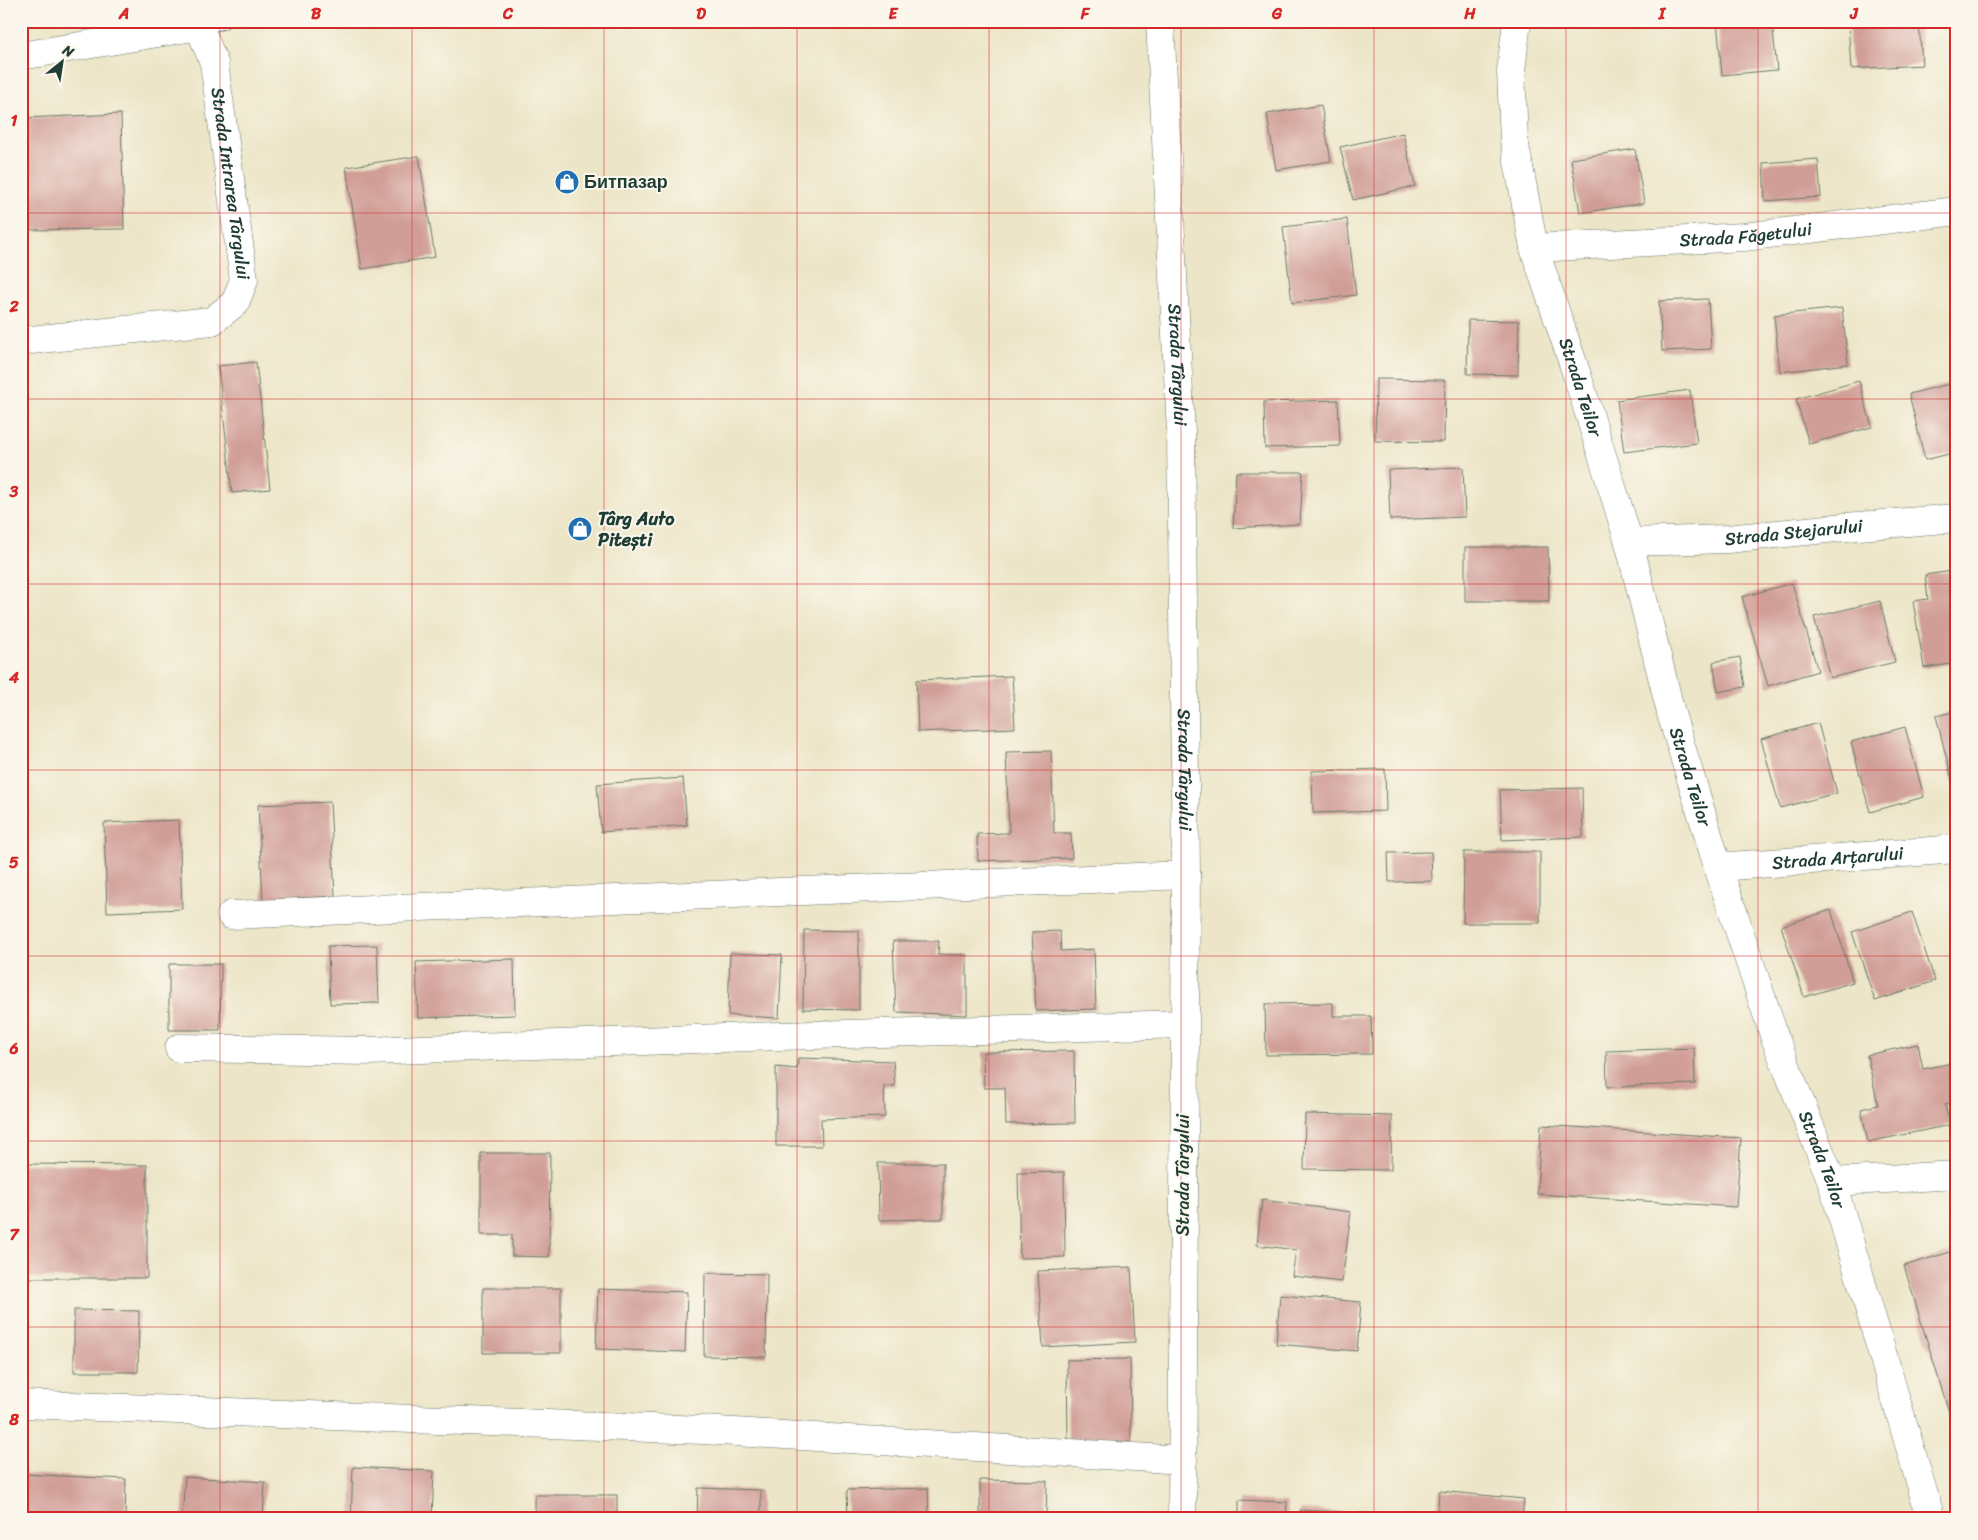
<svg xmlns="http://www.w3.org/2000/svg" width="1978" height="1540" font-family="Sriracha,sans-serif">
	<style>
		.building { fill: #d09e97 }
		.lines { fill: none; stroke-linecap: round; stroke-linejoin: round }
		.lane-casing { stroke: #677867; stroke-width: 18 }
		.street-casing { stroke: #677867; stroke-width: 29 }
		.lane { stroke: #fff; stroke-width: 16 }
		.street { stroke: #fff; stroke-width: 28 }
		.grid { fill: none; stroke: #d62828; stroke-width: 1; stroke-opacity: 0.55 }
		.labels { text-anchor: middle; dominant-baseline: central; stroke-width: 4; stroke-linejoin: round; paint-order: stroke }
		.poi-label { font-size: 18px; font-weight: bold; fill: #1f3d34; stroke: #fbf7ec; text-anchor: start }
		.street-label { font-size: 18px; fill: #1f3d34; stroke: #fbf7ec }
		.neatline { fill: none; stroke: #d62828; stroke-width: 2 }
		.grid-label { font-size: 16px; text-anchor: middle; font-weight: bold; fill: #d62828 }
	</style>
	<rect width="100%" height="100%" fill="#fbf7ec"/>
	<filter id="ink" filterUnits="userSpaceOnUse"><feTurbulence type="fractalNoise" baseFrequency=".02" numOctaves="2"/><feDisplacementMap in="SourceGraphic" scale="10" xChannelSelector="R" yChannelSelector="G"/><feConvolveMatrix kernelMatrix="1 2 1 2 8 2 1 2 1" color-interpolation-filters="sRGB"/></filter>
	<filter id="wash" filterUnits="userSpaceOnUse"><feTurbulence type="fractalNoise" baseFrequency=".0096" numOctaves="4" result="noise"/><feDisplacementMap in="SourceGraphic" scale="20" xChannelSelector="R" yChannelSelector="G"/><feGaussianBlur stdDeviation="1.12" result="paint"/><feColorMatrix in="noise" values="0 0 0 0 0 0 0 0 0 0 0 0 0 0 0 0 0 1.4 0 .05"/><feComposite in="paint" operator="in"/></filter>
	<g filter="url(#wash)">
		<rect width="100%" height="100%" fill="#ece5c7"/>
		<g id="blocks">
			<path class="building" d="M1717 21H1772L1777 70 1722 75Z
				M1848 21H1919L1922 65 1851 69Z
				M1321 105 1331 161 1276 170 1267 114Z
				M121 114 124 229 21 230V118Z
				M1403 133 1415 186 1353 200 1340 147Z
				M1635 149 1644 203 1580 213 1571 159Z
				M419 156 435 257 362 269 346 167Z
				M1818 159 1821 197 1765 201 1763 163Z
				M1347 219 1356 295 1292 303 1283 227Z
				M1708 299 1711 349 1662 351 1659 301Z
				M1842 308 1848 364 1780 372 1774 315Z
				M1468 320 1519 321 1518 375 1467 374Z
				M256 362 270 489 232 493 218 366Z
				M1376 379 1445 380 1444 442 1375 441Z
				M1859 381 1872 427 1809 444 1796 399Z
				M1957 382V452L1925 460 1909 394Z
				M1690 390 1697 443 1624 452 1617 400Z
				M1338 400 1340 446 1265 448 1264 402Z
				M1463 467 1465 517 1390 520 1388 470Z
				M1236 472H1303L1300 524 1233 528Z
				M1465 547H1548L1549 601H1465Z
				M1952 571 1955 595 1957 594V663L1924 668 1913 601 1928 599 1925 575Z
				M1792 583 1818 671 1768 686 1742 597Z
				M1880 601 1895 662 1830 678 1814 617Z
				M1740 657 1745 687 1718 692 1713 662Z
				M1012 676 1015 728 918 732 916 680Z
				M1957 711V796H1956L1936 716Z
				M1818 723 1837 793 1780 808 1761 739Z
				M1905 727 1924 797 1870 812 1851 742Z
				M1051 751 1054 833H1071L1072 858 978 861 977 834 1009 833 1006 752Z
				M1385 769 1386 811 1313 813 1312 771Z
				M683 778 687 825 601 832 597 784Z
				M1582 788 1583 837 1502 840 1500 790Z
				M330 802 335 896 263 900 258 805Z
				M179 820 182 909 107 912 104 823Z
				M1431 852 1432 881 1389 882 1388 853Z
				M1464 852H1540V923H1463Z
				M1831 910 1853 982 1804 997 1781 926Z
				M1912 912 1935 981 1875 1001 1852 932Z
				M804 930 859 931V1010L803 1009Z
				M1060 931 1061 951 1094 949 1096 1009 1036 1011 1032 932Z
				M893 941H939L938 954 967 955V1015L896 1012Z
				M377 945 379 1003 330 1004 328 946Z
				M730 953 782 955 779 1018 728 1015Z
				M514 959 515 1015 418 1018 416 962Z
				M169 964H221L220 1030H169Z
				M1333 1003V1016H1371L1372 1054 1266 1055 1265 1004Z
				M1918 1044 1923 1069 1957 1062V1102L1945 1105 1950 1125 1868 1142 1861 1109 1878 1105 1867 1055Z
				M1694 1048 1695 1084 1607 1087 1606 1051Z
				M1074 1051 1075 1123 1006 1124 1005 1088H984L983 1052Z
				M798 1058 893 1061 895 1086H884L885 1117 821 1119 822 1146H776V1067L797 1069Z
				M1305 1114 1392 1116 1391 1170 1304 1169Z
				M1541 1125 1741 1138 1736 1207 1537 1194Z
				M481 1153H550L549 1257 512 1256V1235H481Z
				M878 1163H943V1219L879 1220Z
				M21 1164 147 1165V1278H21Z
				M1064 1172 1065 1257 1020 1258 1018 1173Z
				M1262 1200 1351 1212 1342 1282 1292 1276 1296 1250 1257 1245Z
				M1957 1250V1435H1956L1904 1266Z
				M1131 1267 1135 1342 1043 1347 1038 1271Z
				M705 1273 767 1274 766 1357 704 1356Z
				M483 1288H561V1353H483Z
				M598 1289 687 1292 685 1352 596 1349Z
				M1280 1295 1361 1302 1357 1351 1276 1344Z
				M74 1310 139 1311 138 1372H74Z
				M1130 1359 1131 1442H1068L1067 1360Z
				M353 1467 434 1471 432 1519H351Z
				M21 1474 126 1479 125 1519H21Z
				M185 1477 265 1482 263 1519H182Z
				M980 1480 1047 1481 1046 1519H980Z
				M698 1488 761 1490V1519H697Z
				M928 1488 929 1519H848L847 1490Z
				M1439 1491 1524 1499 1522 1519H1437Z
				M535 1495H617V1519H535Z
				M1239 1500 1287 1502 1286 1519H1239Z
				M1300 1510 1380 1514V1519H1299Z"/>
		</g>
	</g>
	<g filter="url(#ink)">
		<use href="#blocks" fill-opacity="0" stroke="#677867" stroke-width="1"/>
		<g class="lines">
			<defs>
				<path id="lane" d="M199 26 222 21"/>
				<g id="street">
					<path id="s1" d="M1160 21 1181 433 1186 875 1182 1519"/>
					<path id="s2" d="M1517 21 1511 71 1514 140 1534 248 1578 378 1629 542 1672 717 1718 867 1775 1038 1832 1182 1931 1519"/>
					<path id="s3" d="M21 56 199 26 214 63 244 280 235 303 212 321 21 341"/>
					<path id="s4" d="M1534 248 1744 237 1957 211"/>
					<path id="s5" d="M1629 542 1727 539 1846 527 1957 518"/>
					<path id="s6" d="M1718 867 1957 849"/>
					<path d="M231 915 1186 875"/>
					<path d="M179 1048 368 1051 780 1036 1184 1024"/>
					<path d="M1832 1182 1957 1175"/>
					<path d="M21 1404 703 1430 1183 1460"/>
				</g>
			</defs>
			<use href="#lane" class="lane-casing"/>
			<use href="#street" class="street-casing"/>
			<use href="#lane" class="lane"/>
			<use href="#street" class="street"/>
		</g>
	</g>
	<path class="grid" d="M220 21V1519M412 21V1519M604 21V1519M797 21V1519M989 21V1519M1181 21V1519M1374 21V1519M1566 21V1519M1758 21V1519M21 213H1957M21 399H1957M21 584H1957M21 770H1957M21 956H1957M21 1141H1957M21 1327H1957"/>
	<defs>
		<symbol id="shop-disc" viewBox="-11 -11 22 22"><circle r="9.5" fill="#1f6fb2" stroke="#fbf7ec"/><path d="M-5-2.5h2.3a2.7 3.5 0 0 1 5.4 0H5L5.5 6h-11ZM-1.5-2.5h3a1.5 2.3 0 0 0-3 0Z" fill="#fff"/></symbol>
	</defs>
	<g fill-rule="evenodd">
		<use href="#shop-disc" x="553" y="168" width="28" height="28"/>
		<use href="#shop-disc" x="566" y="515" width="28" height="28"/>
	</g>
	<g class="labels">
		<g class="poi-label">
			<text x="584" y="182">Битпазар</text>
			<text x="598" y="519">Târg Auto<tspan x="598" dy="21">Pitești</tspan></text>
		</g>
		<g class="street-label">
			<text stroke="none"><textPath href="#s3" startOffset="342">Strada Intrarea Târgului</textPath></text>
			<text stroke="none"><textPath href="#s4" startOffset="212">Strada Făgetului</textPath></text>
			<text stroke="none"><textPath href="#s1" startOffset="344">Strada Târgului</textPath></text>
			<text stroke="none"><textPath href="#s2" startOffset="376">Strada Teilor</textPath></text>
			<text stroke="none"><textPath href="#s5" startOffset="165">Strada Stejarului</textPath></text>
			<text stroke="none"><textPath href="#s1" startOffset="749">Strada Târgului</textPath></text>
			<text stroke="none"><textPath href="#s2" startOffset="781">Strada Teilor</textPath></text>
			<text stroke="none"><textPath href="#s6" startOffset="120">Strada Arțarului</textPath></text>
			<text stroke="none"><textPath href="#s2" startOffset="1186">Strada Teilor</textPath></text>
			<text transform="translate(1183 1175) rotate(-90)">Strada Târgului</text>
		</g>
	</g>
	<rect width="1978" height="1540" fill="none" stroke="#fbf7ec" stroke-width="55"/>
	<g transform="translate(62 62) rotate(30)" stroke="#fbf7ec" stroke-width="4" paint-order="stroke">
	<path d="M0-4L9 19L0 12L-9 19Z" fill="#1f3d34"/>
	<text y="-8" font-size="14" font-weight="bold" text-anchor="middle" fill="#1f3d34">N</text>
	</g>
	<rect x="28" y="28" width="1922" height="1484" class="neatline"/>
	<g class="grid-label">
		<text x="124" y="19">A</text>
		<text x="316" y="19">B</text>
		<text x="508" y="19">C</text>
		<text x="701" y="19">D</text>
		<text x="893" y="19">E</text>
		<text x="1085" y="19">F</text>
		<text x="1277" y="19">G</text>
		<text x="1470" y="19">H</text>
		<text x="1662" y="19">I</text>
		<text x="1854" y="19">J</text>
		<text x="14" y="126">1</text>
		<text x="14" y="312">2</text>
		<text x="14" y="497">3</text>
		<text x="14" y="683">4</text>
		<text x="14" y="868">5</text>
		<text x="14" y="1054">6</text>
		<text x="14" y="1240">7</text>
		<text x="14" y="1425">8</text>
	</g>
</svg>
